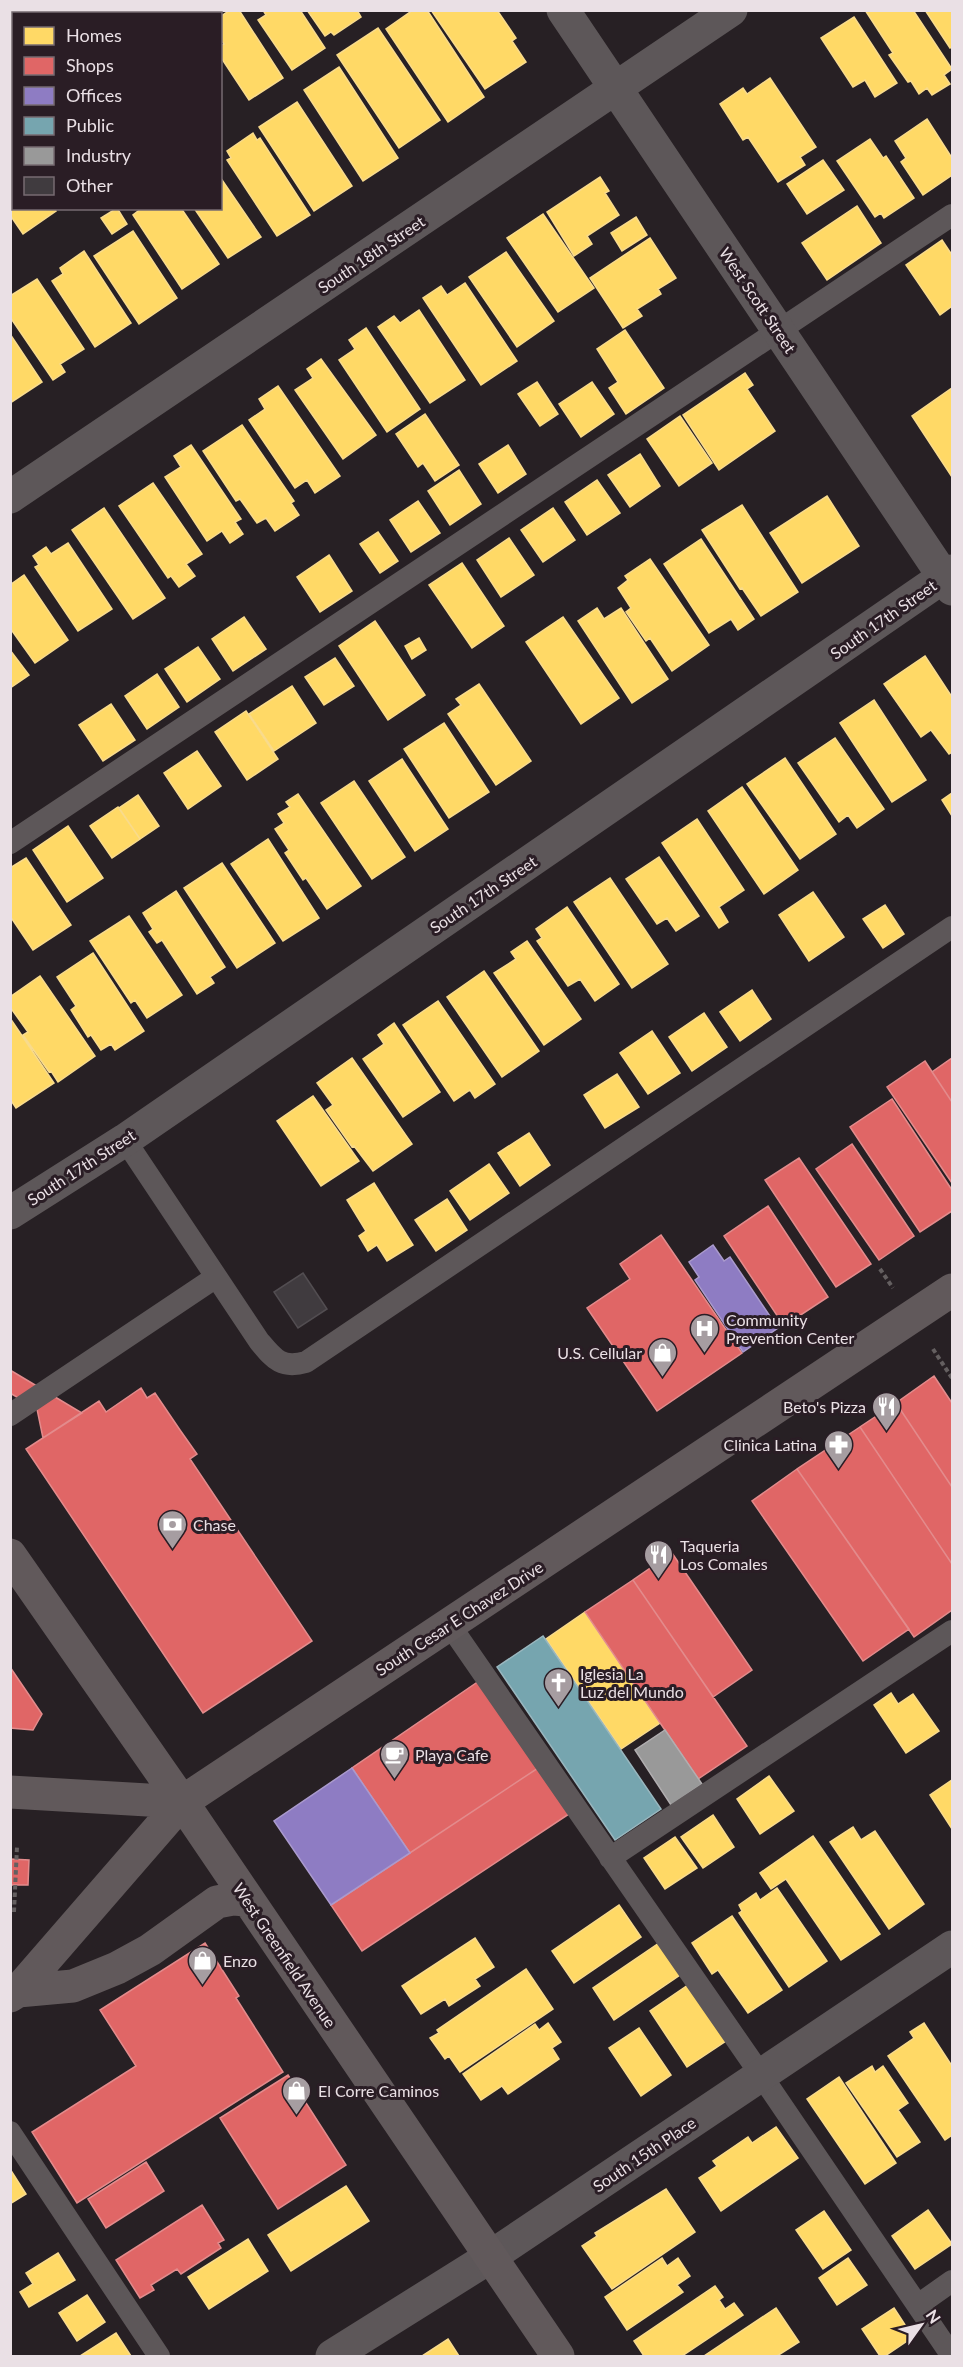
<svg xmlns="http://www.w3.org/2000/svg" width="963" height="2367" font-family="Lato,sans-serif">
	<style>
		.homes { fill: #ffd966; stroke: #f9db8c; stroke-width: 1.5 }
		.shops { fill: #e06666; stroke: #e38b8c; stroke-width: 1.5 }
		.offices { fill: #8e7cc3; stroke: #aa9acd; stroke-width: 1.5 }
		.public { fill: #76a5af; stroke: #99b7bf; stroke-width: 1.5 }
		.industry { fill: #999; stroke: #b1aeb0; stroke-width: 1.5 }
		.building { fill: #403b3f; stroke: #524d51; stroke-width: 1.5 }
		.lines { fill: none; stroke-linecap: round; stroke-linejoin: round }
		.path { stroke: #645f60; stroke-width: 4; stroke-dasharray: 4.5 3; stroke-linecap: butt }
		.lane { stroke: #5d5759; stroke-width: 22 }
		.street { stroke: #5d5759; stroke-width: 33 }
		.secondary { stroke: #61595b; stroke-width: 33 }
		.labels { text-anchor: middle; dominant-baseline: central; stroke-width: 6; stroke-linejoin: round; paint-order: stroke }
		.street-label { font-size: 16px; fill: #eae0e5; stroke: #2a1d25 }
		.poi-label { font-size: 16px; fill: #eae0e5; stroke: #2a1d25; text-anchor: start }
	</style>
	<rect width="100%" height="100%" fill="#272024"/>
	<path class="homes" d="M115 10H156L157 12 117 14Z
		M230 10H239L283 78 249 100 220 56V46L224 44 220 39V17Z
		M263 10H300L325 48 292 70 258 20 266 15Z
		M307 10H357L361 17 334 35 331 32 325 36Z
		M413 10H427L484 97 448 122 386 29Z
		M431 10H497L516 38 512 41 526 62 485 89Z
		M865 10H913L952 69 944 75 950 84 932 95 927 88 919 94 911 81 908 82 889 55 893 53Z
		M925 10H952V47L950 48Z
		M854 17 897 83 875 97 865 80 853 87 821 38Z
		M378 28 440 120 399 148 337 55Z
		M10 52 14 56V116L10 118Z
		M339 67 398 158 363 181 304 90Z
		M770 78 816 147 800 157 805 165 778 182 748 137 743 140 720 104 743 88 747 94Z
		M297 102 352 186 314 211 259 127Z
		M927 119 952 158V175L923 195 901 162 906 158 895 141Z
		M253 133 257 140 260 138 310 215 277 236 227 160 231 158 227 151Z
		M870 139 883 158 886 156 914 198 884 218 881 213 875 217 837 161Z
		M823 160 844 190 807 214 787 184Z
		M14 171V208H54L56 211 23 234 10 215V173Z
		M220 177 261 237 228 258 194 208H220Z
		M600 177 609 191 605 193 619 215 587 236 592 244 574 256 547 212Z
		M857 206 881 243 827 280 802 243Z
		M117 208 127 224 112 234 101 218Z
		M142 208H181L219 264 182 289 133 215Z
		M543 214 594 288 558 312 507 238Z
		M636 217 647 235 622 251 611 233Z
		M133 231 177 298 139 324 94 256Z
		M650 238 676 278 658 289 661 294 637 309 642 316 623 328 590 278Z
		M942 240 952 255V306L940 315 906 265Z
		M84 251 131 323 95 347 52 281 63 274 60 268Z
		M506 252 554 321 517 347 469 277Z
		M37 279 84 349 60 364 65 372 53 380 10 317V296Z
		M465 283 517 361 481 385 423 298 441 286 447 295Z
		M419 310 465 380 430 403 378 327 394 316 400 323Z
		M366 328 420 409 387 432 339 360 355 349 349 340Z
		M625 330 664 388 626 414 609 388 618 382 597 349Z
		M10 334 42 382 10 403Z
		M321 359 376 435 343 459 295 390 313 378 307 369Z
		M745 373 753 385 747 389 775 431 719 470 683 415Z
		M537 382 558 414 540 426 518 394Z
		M592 382 614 414 581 437 559 404Z
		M278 386 340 476 315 493 307 480 295 488 249 420 265 409 259 399Z
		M952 388V477L912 416Z
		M425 414 459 465 435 481 423 463 418 467 396 434Z
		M680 416 712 463 679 486 647 439Z
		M242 425 294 501 291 503 299 515 275 531 266 518 257 523 240 499 236 501 203 451Z
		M191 445 241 519 235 522 243 534 230 543 222 531 207 541 165 477 181 467 174 456Z
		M508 445 526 474 498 493 479 464Z
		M640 454 660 486 630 507 608 475Z
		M459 470 481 504 450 525 428 491Z
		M597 480 620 513 587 535 565 502Z
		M153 483 202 554 186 564 195 576 179 587 171 576 168 578 119 506Z
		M827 496 859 546 802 583 770 533Z
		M418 501 440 533 411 552 390 520Z
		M742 505 798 592 761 616 742 588 740 589 702 530Z
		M104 508 165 598 133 619 72 530Z
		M553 508 575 540 543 562 521 530Z
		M378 532 398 561 380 573 360 544Z
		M509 538 534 575 501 597 477 560Z
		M701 539 754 619 738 630 731 619 709 633 664 564Z
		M68 543 112 609 78 631 35 567 39 565 33 556 46 547 51 554Z
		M329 555 352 591 320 612 297 577Z
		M650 559 709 645 672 671 650 638 646 641 626 612 631 608 618 588 628 580 625 576Z
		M462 563 504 626 472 648 429 585Z
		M24 575 68 640 35 663 10 628V585Z
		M597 608 604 619 621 608 668 679 632 703 578 621Z
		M244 617 266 649 233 671 212 639Z
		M563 617 619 698 581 724 526 642Z
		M375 621 425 695 388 720 339 646Z
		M419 638 426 650 412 659 405 646Z
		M198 647 220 679 187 702 165 669Z
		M10 650 29 675 10 688Z
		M925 656 952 697V752L949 754 931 730 921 737 884 684Z
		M335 658 354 686 324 705 305 677Z
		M157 674 179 707 147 729 125 696Z
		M479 684 531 761 496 785 448 714 461 705 456 699Z
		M292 686 316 723 274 751 249 714Z
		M874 700 926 780 892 802 840 723Z
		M111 704 135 740 103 761 79 725Z
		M246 711 278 759 247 780 215 732Z
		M444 723 489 792 449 818 404 749Z
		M835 738 884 809 857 828 848 815 839 822 798 763Z
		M197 751 221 786 188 809 164 773Z
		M785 758 836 834 800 859 747 784Z
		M402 759 448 829 415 851 369 781Z
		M354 781 405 857 372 879 321 803Z
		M742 787 798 870 764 894 708 811Z
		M952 793V816L942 800Z
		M298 794 361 886 327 909 306 878 303 880 285 853 289 850 275 829 284 823 278 814 290 807 286 802Z
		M138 795 159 826 140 839 119 808Z
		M118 807 140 839 112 858 90 826Z
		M697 819 744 890 719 907 728 922 719 928 662 843Z
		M68 826 103 878 67 902 33 850Z
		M268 839 319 918 283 941 231 864Z
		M659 857 699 916 676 931 667 918 657 924 626 879Z
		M26 858 71 925 33 950 10 916V868Z
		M222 863 275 943 237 968 184 888Z
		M610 878 668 964 632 988 574 902Z
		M176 891 225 967 210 977 214 983 197 994 162 940 157 943 149 932 153 929 143 913Z
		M813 892 844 937 809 961 779 915Z
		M885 905 904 934 883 948 863 919Z
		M567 907 619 984 595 1001 580 979 568 986 537 941 542 938 536 929Z
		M129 916 182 995 147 1018 135 1000 131 1003 90 941Z
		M527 941 581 1019 544 1045 494 973 516 959 511 952Z
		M93 953 144 1031 115 1050 111 1044 101 1050 91 1035 88 1037 71 1010 76 1006 57 977Z
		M484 971 539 1051 502 1077 447 997Z
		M40 976 95 1056 58 1082 51 1071 49 1072 23 1035 28 1032 10 1007V997Z
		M752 990 771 1019 740 1041 720 1012Z
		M438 1001 495 1084 475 1098 470 1090 454 1101 403 1025Z
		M704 1013 727 1047 692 1071 669 1037Z
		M10 1018 54 1083 16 1108 10 1099Z
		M394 1023 440 1092 403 1117 363 1059 384 1044 378 1035Z
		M652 1031 680 1073 648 1094 620 1053Z
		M352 1058 412 1144 373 1171 354 1146 352 1147 326 1110 333 1105 317 1083Z
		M617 1074 639 1107 605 1128 584 1095Z
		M313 1096 359 1161 321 1186 277 1121Z
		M529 1133 550 1165 520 1186 498 1153Z
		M489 1164 509 1193 470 1220 450 1191Z
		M374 1183 413 1245 387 1261 377 1245 368 1251 359 1236 366 1231 347 1200Z
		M447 1199 467 1230 436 1251 415 1220Z
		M585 1612 660 1723 621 1749 546 1639Z
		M891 1693 898 1704 913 1694 939 1731 906 1753 874 1705Z
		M769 1776 794 1811 760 1834 737 1799Z
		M952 1780V1829L930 1795Z
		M713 1815 734 1847 703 1868 681 1837Z
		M853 1827 861 1840 875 1831 924 1904 889 1929 830 1842Z
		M813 1836 880 1934 841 1960 786 1879 771 1889 760 1873Z
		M675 1837 697 1868 665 1889 644 1858Z
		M777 1888 827 1961 789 1987 739 1913 742 1911 739 1905 756 1893 760 1900Z
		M619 1905 641 1937 574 1983 552 1951Z
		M732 1916 782 1990 748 2013 718 1970 712 1974 692 1943Z
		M475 1938 494 1967 475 1979 480 1986 449 2006 445 1999 421 2014 402 1986Z
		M659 1943 680 1975 614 2020 593 1988Z
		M526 1969 553 2009 460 2072 449 2056 445 2059 430 2038 439 2033 437 2030Z
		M688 1985 726 2041 687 2067 650 2011Z
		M548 2023 561 2042 552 2048 559 2059 508 2094 502 2086 481 2100 463 2074 535 2024 539 2030Z
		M924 2023 952 2066V2135L945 2140 888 2056 914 2038 910 2032Z
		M639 2028 671 2075 641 2096 609 2048Z
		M872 2066 875 2072 883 2066 908 2103 898 2110 920 2142 897 2157 846 2083Z
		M839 2077 896 2163 865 2184 807 2099Z
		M776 2127 798 2158 721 2211 699 2178 717 2166 713 2161 748 2137 752 2143Z
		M10 2169 26 2194 10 2204Z
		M346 2186 369 2221 291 2271 268 2235Z
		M666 2189 695 2232 612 2289 582 2246 597 2236 595 2233Z
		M928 2210 952 2244 915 2269 892 2236Z
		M824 2211 851 2250 823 2269 796 2230Z
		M248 2239 268 2271 209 2309 188 2277Z
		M58 2253 75 2280 29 2307 20 2292 33 2284 26 2273Z
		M662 2258 667 2266 678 2258 690 2276 677 2285 683 2292 627 2330 605 2297Z
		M848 2258 867 2285 837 2305 819 2278Z
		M715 2286 723 2297 719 2300 725 2309 734 2303 743 2315 682 2356H644L634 2341Z
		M87 2295 105 2322 77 2341 59 2313Z
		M776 2308 799 2342 777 2356H704Z
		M894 2308 913 2337 885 2356H880L862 2329Z
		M116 2333 131 2356H80Z
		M448 2339 459 2356H422Z"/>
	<path class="shops" d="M952 1058V1102L932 1072Z
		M925 1061 952 1102V1183L887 1087Z
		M892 1099 952 1190V1211L920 1232 850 1127Z
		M852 1144 914 1236 879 1260 816 1169Z
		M799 1158 871 1264 836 1287 765 1180Z
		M768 1206 828 1297 784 1326 724 1236Z
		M661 1235 742 1353 657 1411 587 1308 630 1279 620 1264Z
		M10 1370 82 1413 43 1438 37 1409 10 1393Z
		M934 1376 952 1403V1487L896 1403Z
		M141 1388 147 1398 155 1393 180 1430 197 1454 190 1459 312 1641 203 1713 26 1449 99 1401 106 1412Z
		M896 1403 952 1487V1564L860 1427Z
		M860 1427 952 1564V1610L914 1637 797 1469Z
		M797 1469 909 1629 863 1661 752 1501Z
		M672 1553 752 1670 713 1697 633 1580Z
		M633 1580 747 1746 698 1779 585 1612Z
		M10 1667 42 1714 33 1730 10 1728Z
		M10 1667 42 1714 33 1730 10 1728Z
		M479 1681 538 1768 410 1853 352 1768Z
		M538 1768 569 1814 362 1951 331 1905Z
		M10 1859 29 1860 28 1885H10Z
		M205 1943 239 1996 236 1998 283 2072 77 2203 32 2132 136 2066 100 2010Z
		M288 2075 346 2165 278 2209 220 2118Z
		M146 2162 164 2191 106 2228 88 2199Z
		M202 2205 224 2240 218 2243 221 2248 181 2274 177 2269 151 2285 154 2290 140 2298 116 2260Z"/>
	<path class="offices" d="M713 1245 724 1261 730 1257 778 1328 743 1352 695 1280 699 1277 689 1262Z
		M352 1768 410 1853 331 1905 274 1821Z"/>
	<path class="public" d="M543 1636 661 1809 615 1840 497 1667Z"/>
	<path class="industry" d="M665 1730 702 1784 671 1805 635 1750Z"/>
	<path class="building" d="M303 1273 327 1309 298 1328 274 1292Z"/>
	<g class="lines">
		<path class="path" d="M880 1269 893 1288
			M933 1349 952 1378
			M14 1912 17 1847"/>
		<path class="lane" d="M202 14 207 10
			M10 142 14 140
			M10 843 952 215
			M125 1140 259 1341C274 1359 281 1369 306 1362L952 927
			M10 1415 216 1277
			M449 1624 761 2075 952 2356
			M610 1858 952 1631
			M10 2132 159 2356
			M918 2305 952 2281"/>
		<path class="street" d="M563 10 952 589
			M10 497 731 10
			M10 1213 125 1140 952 571
			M332 2356 490 2257 952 1947"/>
		<path class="secondary" d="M10 1555 182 1802 558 2356
			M10 1792 182 1802
			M18 1991 73 1986 117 1968 150 1950 217 1902 233 1899 247 1900
			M10 1996 18 1991 182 1802 952 1290"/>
	</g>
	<defs>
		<symbol id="hospital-pin" viewBox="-11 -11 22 30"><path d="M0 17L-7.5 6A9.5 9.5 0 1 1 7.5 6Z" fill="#a69da1" stroke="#2a1d25"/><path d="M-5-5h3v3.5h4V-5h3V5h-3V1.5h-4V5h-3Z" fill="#fff"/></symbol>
		<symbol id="shop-pin" viewBox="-11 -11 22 30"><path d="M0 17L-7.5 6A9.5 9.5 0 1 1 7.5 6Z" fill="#a69da1" stroke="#2a1d25"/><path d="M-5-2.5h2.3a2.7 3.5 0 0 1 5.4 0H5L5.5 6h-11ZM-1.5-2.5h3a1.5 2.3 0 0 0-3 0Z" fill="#fff"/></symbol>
		<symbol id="restaurant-pin" viewBox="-11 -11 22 30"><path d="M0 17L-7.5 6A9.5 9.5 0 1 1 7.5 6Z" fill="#a69da1" stroke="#2a1d25"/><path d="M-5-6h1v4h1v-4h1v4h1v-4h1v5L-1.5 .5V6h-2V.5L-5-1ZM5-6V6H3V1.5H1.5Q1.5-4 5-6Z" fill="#fff"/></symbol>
		<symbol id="pharmacy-pin" viewBox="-11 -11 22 30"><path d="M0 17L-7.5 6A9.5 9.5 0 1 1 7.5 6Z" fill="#a69da1" stroke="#2a1d25"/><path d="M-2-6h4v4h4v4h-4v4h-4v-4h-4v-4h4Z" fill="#fff"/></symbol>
		<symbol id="bank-pin" viewBox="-11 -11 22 30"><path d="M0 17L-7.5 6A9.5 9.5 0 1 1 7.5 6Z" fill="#a69da1" stroke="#2a1d25"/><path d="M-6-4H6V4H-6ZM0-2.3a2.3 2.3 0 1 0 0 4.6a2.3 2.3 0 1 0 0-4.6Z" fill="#fff"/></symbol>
		<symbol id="church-pin" viewBox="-11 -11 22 30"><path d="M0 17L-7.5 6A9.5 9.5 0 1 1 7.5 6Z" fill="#a69da1" stroke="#2a1d25"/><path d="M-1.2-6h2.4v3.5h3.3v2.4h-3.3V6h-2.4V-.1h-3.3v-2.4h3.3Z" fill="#fff"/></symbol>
		<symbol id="cafe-pin" viewBox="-11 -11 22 30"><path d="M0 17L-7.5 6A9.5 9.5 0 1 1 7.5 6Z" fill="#a69da1" stroke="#2a1d25"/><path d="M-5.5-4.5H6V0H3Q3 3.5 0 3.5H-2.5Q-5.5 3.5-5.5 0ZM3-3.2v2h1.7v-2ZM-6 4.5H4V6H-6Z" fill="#fff"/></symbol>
	</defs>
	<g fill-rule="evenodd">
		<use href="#hospital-pin" x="688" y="1312" width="33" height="45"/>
		<use href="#shop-pin" x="646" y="1336" width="33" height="45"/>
		<use href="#restaurant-pin" x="870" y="1390" width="33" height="45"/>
		<use href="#pharmacy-pin" x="822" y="1428" width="33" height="45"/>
		<use href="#bank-pin" x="156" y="1508" width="33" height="45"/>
		<use href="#restaurant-pin" x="642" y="1538" width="33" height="45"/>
		<use href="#church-pin" x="542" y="1666" width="33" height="45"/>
		<use href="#cafe-pin" x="378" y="1738" width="33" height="45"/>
		<use href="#shop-pin" x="186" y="1944" width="33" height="45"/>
		<use href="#shop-pin" x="280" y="2074" width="33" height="45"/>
	</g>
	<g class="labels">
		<g class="street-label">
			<text transform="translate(371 254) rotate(-34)">South 18th Street</text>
			<text transform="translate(758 300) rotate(56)">West Scott Street</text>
			<text transform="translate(883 619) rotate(-35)">South 17th Street</text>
			<text transform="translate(483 894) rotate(-34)">South 17th Street</text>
			<text transform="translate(81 1167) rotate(-33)">South 17th Street</text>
			<text transform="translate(459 1618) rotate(-33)">South Cesar E Chavez Drive</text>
			<text transform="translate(285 1955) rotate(56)">West Greenfield Avenue</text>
			<text transform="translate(644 2154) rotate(-34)">South 15th Place</text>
		</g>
		<g class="poi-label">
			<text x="726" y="1319">Community<tspan x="726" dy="18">Prevention Center</tspan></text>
			<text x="642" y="1352" text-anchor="end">U.S. Cellular</text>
			<text x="866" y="1406" text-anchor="end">Beto's Pizza</text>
			<text x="817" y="1444" text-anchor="end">Clinica Latina</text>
			<text x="193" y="1524">Chase</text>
			<text x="680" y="1545">Taqueria<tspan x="680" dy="18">Los Comales</tspan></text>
			<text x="580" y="1673">Iglesia La<tspan x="580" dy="18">Luz del Mundo</tspan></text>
			<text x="415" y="1754">Playa Cafe</text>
			<text x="223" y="1960">Enzo</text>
			<text x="318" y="2090">El Corre Caminos</text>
		</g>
	</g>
	<rect width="963" height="2367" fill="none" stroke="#eae0e5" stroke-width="24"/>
	<rect x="12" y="12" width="210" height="198" fill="#2a1d25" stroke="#776b72" stroke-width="1.5"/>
	<rect x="24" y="27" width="30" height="18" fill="#ffd966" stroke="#776b72" stroke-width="1.5"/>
	<text x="66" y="42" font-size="18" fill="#eae0e5">Homes</text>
	<rect x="24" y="57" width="30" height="18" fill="#e06666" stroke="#776b72" stroke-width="1.5"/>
	<text x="66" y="72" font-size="18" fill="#eae0e5">Shops</text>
	<rect x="24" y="87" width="30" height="18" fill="#8e7cc3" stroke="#776b72" stroke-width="1.5"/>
	<text x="66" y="102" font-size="18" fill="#eae0e5">Offices</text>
	<rect x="24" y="117" width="30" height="18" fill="#76a5af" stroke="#776b72" stroke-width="1.5"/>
	<text x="66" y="132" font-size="18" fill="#eae0e5">Public</text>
	<rect x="24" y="147" width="30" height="18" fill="#999999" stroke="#776b72" stroke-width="1.5"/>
	<text x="66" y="162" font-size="18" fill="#eae0e5">Industry</text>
	<rect x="24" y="177" width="30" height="18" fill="#403b3f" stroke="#776b72" stroke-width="1.5"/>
	<text x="66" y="192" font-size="18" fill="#eae0e5">Other</text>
	<g transform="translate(921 2325) rotate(56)" stroke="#2a1d25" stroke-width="4.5" paint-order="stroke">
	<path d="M0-4.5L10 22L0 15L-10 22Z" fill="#eae0e5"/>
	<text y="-9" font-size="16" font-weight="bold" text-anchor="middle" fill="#eae0e5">N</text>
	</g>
</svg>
